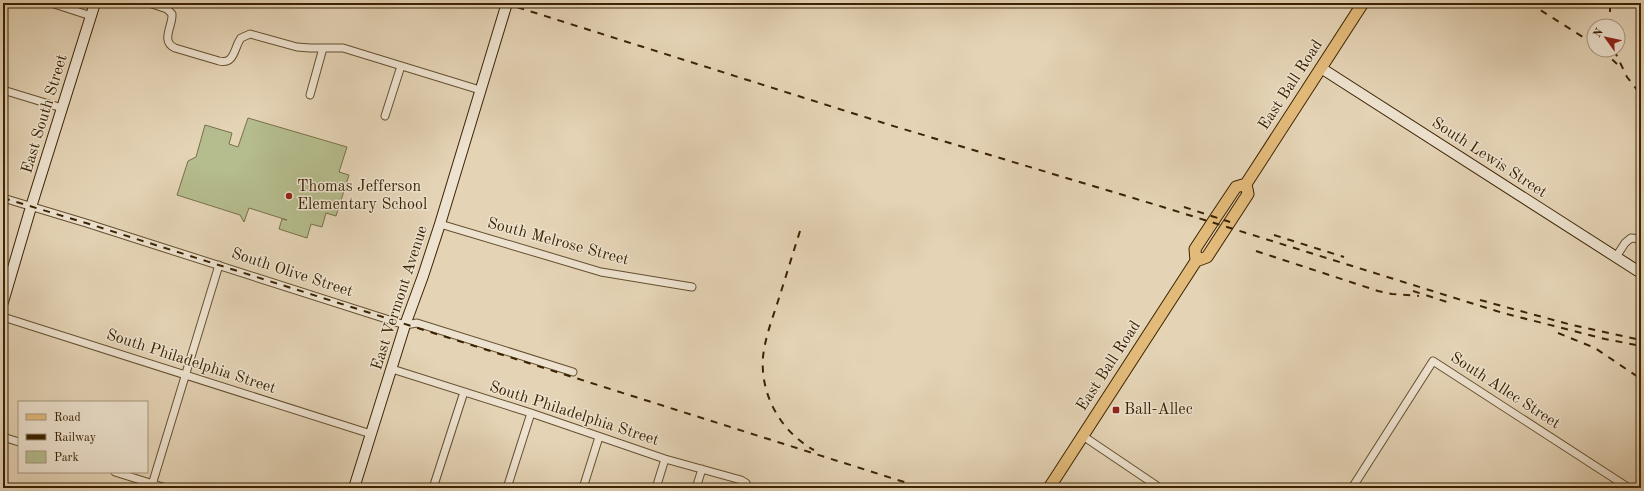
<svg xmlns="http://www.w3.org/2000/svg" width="1644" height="491" font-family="'Old Standard TT',serif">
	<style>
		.green { fill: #b5bc8d; stroke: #787047 }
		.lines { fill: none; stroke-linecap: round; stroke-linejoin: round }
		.street-casing { stroke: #654f2e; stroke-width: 9 }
		.secondary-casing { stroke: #3b2301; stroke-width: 12 }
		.primary-casing { stroke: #3b2301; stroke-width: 13 }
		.street { stroke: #ede2cf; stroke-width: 7 }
		.secondary { stroke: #ede2cf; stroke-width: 10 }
		.primary { stroke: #e2ba7a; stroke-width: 11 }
		.rail { stroke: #3b2301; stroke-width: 2; stroke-dasharray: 7 7; stroke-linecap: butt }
		.poi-dot { fill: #8f2418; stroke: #ede2cf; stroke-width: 1.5 }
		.labels { text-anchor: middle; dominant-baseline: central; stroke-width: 3; stroke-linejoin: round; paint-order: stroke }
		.street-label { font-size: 16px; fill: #3b2301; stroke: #ede2cf }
		.poi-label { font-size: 16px; fill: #3b2301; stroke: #ede2cf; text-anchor: start }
	</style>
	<rect width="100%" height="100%" fill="#e4d3b5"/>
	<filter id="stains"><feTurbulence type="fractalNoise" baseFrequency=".005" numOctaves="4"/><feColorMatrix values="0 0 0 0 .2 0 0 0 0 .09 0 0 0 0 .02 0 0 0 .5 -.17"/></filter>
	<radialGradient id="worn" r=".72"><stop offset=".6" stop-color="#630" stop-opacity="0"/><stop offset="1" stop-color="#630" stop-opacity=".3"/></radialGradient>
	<path class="green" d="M248 118 347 147 339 172 349 175 336 216 326 213 322 227 311 224 307 238 279 229 282 219 287 220 249 208 244 222 240 215 177 195 188 161 196 157 205 125 232 133 229 144 238 147Z"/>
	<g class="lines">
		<defs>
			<path id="street" d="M51 3 91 16
				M149 3 167 9 172 14C173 26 160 41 175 48L219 61C235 65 234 47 241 38L250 34 297 47 310 48H343L480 90
				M3 90 62 108
				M310 95 323 48
				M385 116 401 66
				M3 198 86 223 405 325 417 323 573 372
				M440 224 601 272 692 287
				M1616 257 1625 243 1631 238 1641 239
				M3 317 371 434
				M392 369 531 413 665 459 741 480 746 483 747 488
				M1083 436 1160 488
				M3 437 19 442
				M115 472 166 488
				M151 488 219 265
				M433 488 464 392
				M507 488 531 413
				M583 488 599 437
				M656 488 665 459
				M696 488 702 469
				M1352 488 1433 361 1629 488"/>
			<path id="secondary" d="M1321 68 1641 273
				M3 302 31 207 95 3
				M354 488 405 325 423 276 440 224 507 3"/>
			<path id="primary" d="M1196 261 1207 257 1248 194 1246 184
				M1049 488 1196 261 1195 249 1216 217 1236 187 1246 184 1363 3"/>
		</defs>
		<use href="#street" class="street-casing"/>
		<use href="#secondary" class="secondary-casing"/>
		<use href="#primary" class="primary-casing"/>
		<use href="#street" class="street"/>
		<use href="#secondary" class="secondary"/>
		<use href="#primary" class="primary"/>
		<path class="rail" d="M504 3 890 125 1163 207 1503 313 1605 339 1641 346
			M1529 3 1594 44
			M1610 26V3
			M1602 50 1617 64
			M1614 50 1627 77 1641 95
			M3 198 86 223 923 488
			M1184 207 1230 222
			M800 231C793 253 786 276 779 298 773 317 765 337 763 357 760 395 781 432 814 450
			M1274 235 1344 257
			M1256 251 1378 291 1392 294 1419 296
			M1413 291 1447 302
			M1480 300 1572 325 1641 340
			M1558 333 1595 348 1641 379"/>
	</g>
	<g class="poi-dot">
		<circle cx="289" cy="196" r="4"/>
		<rect x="1112" y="406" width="8" height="8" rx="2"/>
	</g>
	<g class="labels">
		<g class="street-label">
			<text transform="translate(1291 85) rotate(-57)">East Ball Road</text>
			<text transform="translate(45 114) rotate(-73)">East South Street</text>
			<text transform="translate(1489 158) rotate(33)">South Lewis Street</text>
			<text transform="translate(558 242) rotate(15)">South Melrose Street</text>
			<text transform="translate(292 273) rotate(18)">South Olive Street</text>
			<text transform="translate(400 298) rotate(-72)">East Vermont Avenue</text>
			<text transform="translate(191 362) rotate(18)">South Philadelphia Street</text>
			<text transform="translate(1109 366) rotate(-57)">East Ball Road</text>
			<text transform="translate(1505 391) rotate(33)">South Allec Street</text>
			<text transform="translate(574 414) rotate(18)">South Philadelphia Street</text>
		</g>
		<g class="poi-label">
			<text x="297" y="187">Thomas Jefferson<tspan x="297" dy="18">Elementary School</tspan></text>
			<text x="1124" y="410">Ball-Allec</text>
		</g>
	</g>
	<rect width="1644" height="491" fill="none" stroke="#e4d3b5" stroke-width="16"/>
	<rect x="4" y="4" width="1636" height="483" fill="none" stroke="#3b2301" stroke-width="2"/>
	<rect x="8" y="8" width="1628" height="475" fill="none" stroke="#3b2301"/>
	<rect x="18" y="401" width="130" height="72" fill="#ede2cf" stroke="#a6967d"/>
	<rect x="26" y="414" width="20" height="6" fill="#e2ba7a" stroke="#a6967d"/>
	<text x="54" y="421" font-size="12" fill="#3b2301">Road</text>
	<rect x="26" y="434" width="20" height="6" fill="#3b2301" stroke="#a6967d"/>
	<text x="54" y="441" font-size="12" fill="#3b2301">Railway</text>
	<rect x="26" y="451" width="20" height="12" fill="#b5bc8d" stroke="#a6967d"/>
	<text x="54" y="461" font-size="12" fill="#3b2301">Park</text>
	<g transform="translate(1606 38) rotate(303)"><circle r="19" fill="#ede2cf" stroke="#a6967d"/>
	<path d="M0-3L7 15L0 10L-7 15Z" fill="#8f2418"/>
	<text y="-6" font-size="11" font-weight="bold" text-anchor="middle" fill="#3b2301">N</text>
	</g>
	<rect width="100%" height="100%" filter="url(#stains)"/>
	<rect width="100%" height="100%" fill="url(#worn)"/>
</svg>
